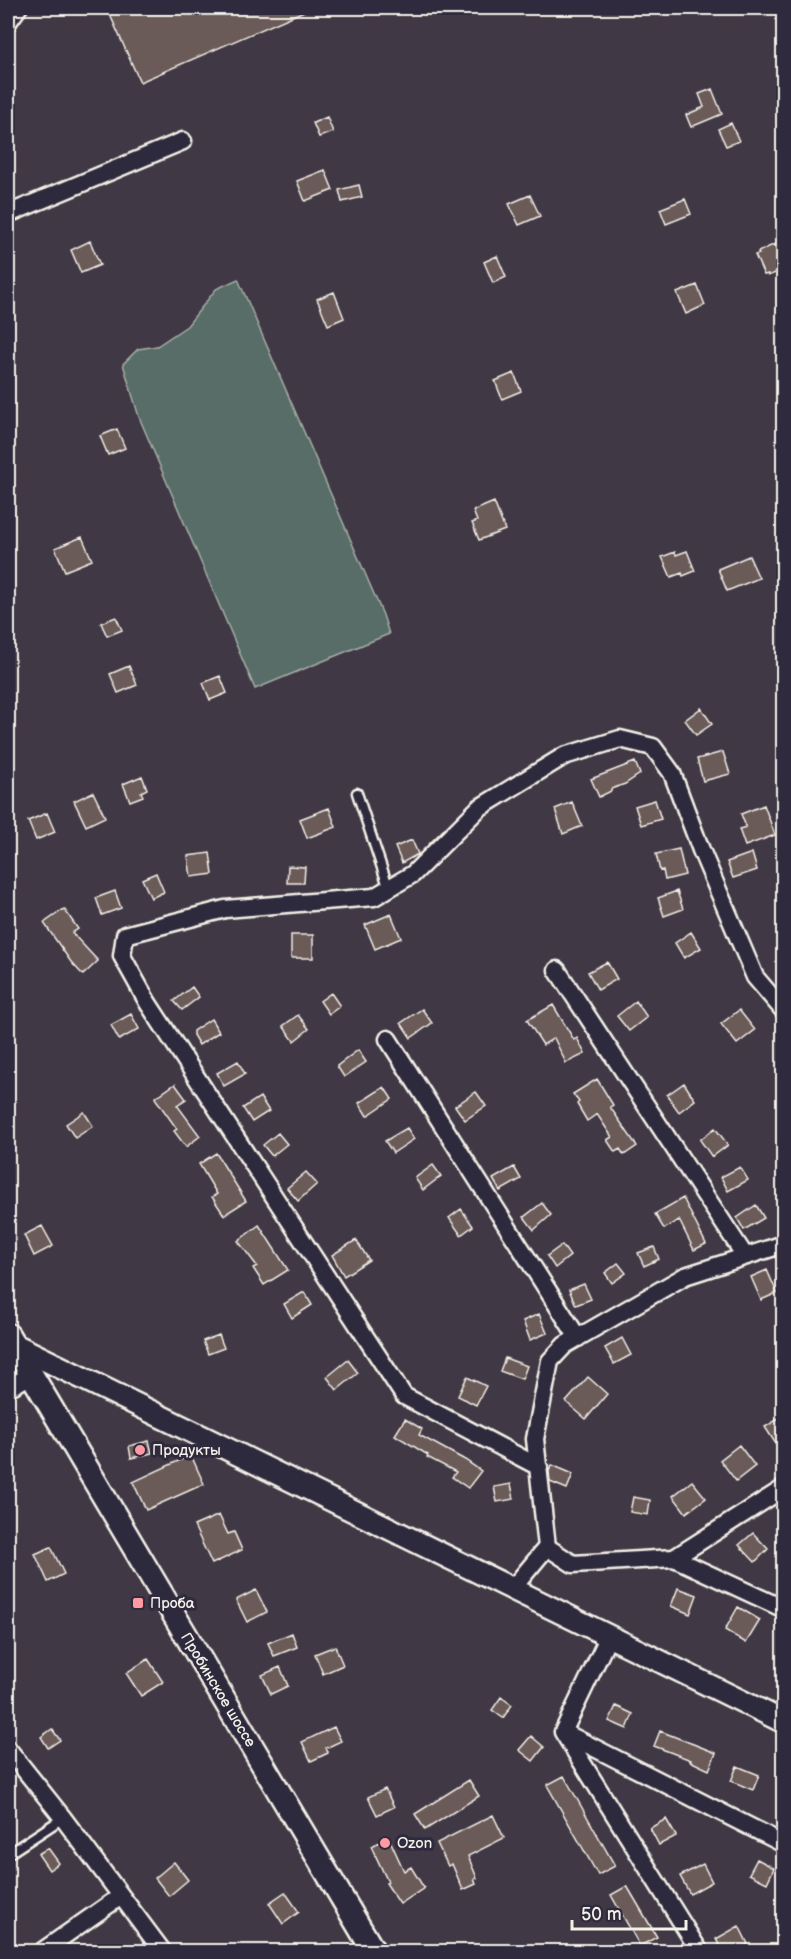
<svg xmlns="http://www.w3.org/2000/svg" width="791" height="1959" font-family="'Balsamiq Sans',sans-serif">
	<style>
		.green { fill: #586d67; stroke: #a6afa8; stroke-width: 1.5 }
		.building { fill: #6a5a58; stroke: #f4f1e8; stroke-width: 1.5 }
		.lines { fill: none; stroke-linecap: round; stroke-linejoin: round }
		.service-casing { stroke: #f4f1e8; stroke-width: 13 }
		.minor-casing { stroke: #f4f1e8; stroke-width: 21 }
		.tertiary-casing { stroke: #f4f1e8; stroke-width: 26 }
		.secondary-casing { stroke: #f4f1e8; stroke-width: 27 }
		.service { stroke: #2f2a3d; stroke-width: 8 }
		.minor { stroke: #2f2a3d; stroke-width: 16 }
		.tertiary { stroke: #2f2a3d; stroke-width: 21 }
		.secondary { stroke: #2f2a3d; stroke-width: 22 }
		.poi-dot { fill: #ff9aa2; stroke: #2f2a3d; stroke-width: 2 }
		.labels { text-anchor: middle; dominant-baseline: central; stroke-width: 6; stroke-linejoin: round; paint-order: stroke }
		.poi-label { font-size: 15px; fill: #f4f1e8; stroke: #2f2a3d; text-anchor: start }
		.street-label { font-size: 15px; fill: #f4f1e8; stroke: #2f2a3d }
	</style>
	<rect width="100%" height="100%" fill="#413845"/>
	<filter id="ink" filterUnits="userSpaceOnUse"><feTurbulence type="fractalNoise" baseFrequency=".0167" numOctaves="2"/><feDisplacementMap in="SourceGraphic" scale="12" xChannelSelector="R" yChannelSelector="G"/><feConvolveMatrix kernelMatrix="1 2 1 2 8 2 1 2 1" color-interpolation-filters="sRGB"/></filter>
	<g filter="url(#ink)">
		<path class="green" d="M238 279 383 615 389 634 255 689 139 417 123 364 138 349 157 346 187 326 216 289Z"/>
		<path class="building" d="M107 8H311L140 82Z
			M712 89 722 114 691 127 686 115 704 107 699 94Z
			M327 117 333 132 319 137 313 123Z
			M731 123 739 141 726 146 718 129Z
			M325 170 333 190 305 201 297 181Z
			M359 185 362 197 342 202 339 190Z
			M530 195 540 216 519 225 509 204Z
			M685 199 691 214 666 224 660 209Z
			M90 241 100 265 81 273 71 250Z
			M775 244 783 264V270L768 276V274L764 275 755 255 759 254 758 252Z
			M497 256 506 277 493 283 484 262Z
			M697 285 705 305 686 314 677 293Z
			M334 292 344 318 328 325 317 299Z
			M514 373 521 391 502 399 495 381Z
			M117 429 125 448 108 455 100 436Z
			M494 502 505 530 479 540 472 523 477 521 473 511Z
			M82 537 92 560 65 571 55 548Z
			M687 551 695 571 683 576 682 573 671 577 662 557 675 552 676 555Z
			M749 556 759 578 727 591 718 569Z
			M116 617 122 630 107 636 101 623Z
			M129 666 137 685 118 693 110 674Z
			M220 676 227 693 210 700 203 683Z
			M701 708 712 724 696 735 685 720Z
			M723 752 730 774 703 781 697 759Z
			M635 762 640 774 625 784 611 789V791L599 797 591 779Z
			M142 776 147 789 141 792 143 796 130 801 123 784Z
			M93 792 105 817 86 826 74 801Z
			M655 800 661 819 641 825 635 806Z
			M572 802 582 826 563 834 555 809Z
			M764 805 775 835 745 846 739 829 746 827 741 814Z
			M329 808 336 827 307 838 300 819Z
			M47 813 55 832 36 840 28 821Z
			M412 840 418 854 402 863 395 847Z
			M679 849 685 875 665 880 663 870 660 871 656 854Z
			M210 853 213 874 191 877 188 856Z
			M752 853 757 870 733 878 727 862Z
			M288 866 305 867 304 883H287Z
			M156 873 164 892 151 898 142 879Z
			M115 891 121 908 102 915 96 898Z
			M677 891 683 909 664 916 658 898Z
			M64 909 78 929 72 933 98 961 83 975 71 962 44 923Z
			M391 914 401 938 375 949 365 925Z
			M691 932 701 948 684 958 675 943Z
			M291 935H313V958H291Z
			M607 962 617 979 598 990 588 972Z
			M192 987 199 997 182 1010 174 1001Z
			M331 993 340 1006 329 1014 320 1001Z
			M636 1001 647 1017 629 1031 617 1016Z
			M553 1005 574 1040 577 1038 585 1054 566 1063 554 1038 543 1045 527 1020Z
			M422 1009 432 1023 411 1038 401 1023Z
			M739 1010 755 1030 737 1044 721 1024Z
			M131 1014 139 1029 119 1040 111 1025Z
			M298 1015 309 1029 294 1041 283 1026Z
			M211 1019 219 1032 199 1045 193 1035V1031Z
			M358 1050 366 1062 344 1077 337 1066Z
			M238 1061 245 1074 224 1086 217 1073Z
			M597 1079 613 1105 610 1107 637 1146 624 1155 620 1149 615 1152 607 1140 612 1137 597 1114 587 1121 577 1104 579 1102 573 1094Z
			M684 1083 695 1100 679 1112 667 1095Z
			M175 1084 186 1099 177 1105 200 1136 186 1147 174 1131 177 1129 155 1098Z
			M384 1087 392 1099 367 1116 359 1103Z
			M476 1092 486 1106 465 1120 455 1106Z
			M260 1097 269 1111 252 1122 243 1108Z
			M84 1112 93 1126 75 1138 66 1124Z
			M407 1128 414 1139 393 1153 385 1141Z
			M715 1128 728 1145 712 1157 700 1140Z
			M278 1133 287 1144 272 1156 263 1145Z
			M216 1153 246 1201 224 1215 212 1197 217 1194 199 1164Z
			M433 1165 441 1176 423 1190 415 1178Z
			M514 1167 521 1179 500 1191 493 1179Z
			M740 1167 748 1180 728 1191 721 1177Z
			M306 1172 317 1184 298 1201 287 1188Z
			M683 1198 706 1244 694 1250 679 1220 664 1229 655 1214Z
			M542 1203 551 1215 534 1230 524 1217Z
			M756 1205 764 1218 744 1230 737 1218Z
			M461 1209 473 1226 461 1235 449 1218Z
			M259 1225 288 1270 264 1285 253 1268 257 1266 238 1241Z
			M42 1226 53 1246 34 1256 24 1235Z
			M356 1240 369 1260 344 1276 332 1255Z
			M562 1245 570 1256 555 1268 547 1256Z
			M654 1247 659 1259 644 1266 638 1253Z
			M618 1263 626 1273 612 1283 605 1273Z
			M767 1270 777 1293 761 1300 751 1277Z
			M584 1284 591 1299 576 1305 569 1290Z
			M304 1292 312 1305 292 1318 284 1304Z
			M539 1314 547 1333 530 1340 523 1321Z
			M219 1335 224 1348 208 1354 203 1341Z
			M622 1338 631 1355 614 1364 605 1348Z
			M505 1358 527 1366 522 1379 500 1371Z
			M348 1360 358 1373 337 1390 327 1377Z
			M467 1377 486 1386 476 1405 458 1396Z
			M588 1377 607 1394 586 1419 566 1402Z
			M783 1416V1455L765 1427Z
			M405 1419 422 1429 419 1435 465 1460 481 1471 468 1488 452 1477 456 1472 427 1457 428 1455 395 1435Z
			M149 1441 152 1453 131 1458 129 1446Z
			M739 1445 755 1466 736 1481 720 1460Z
			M191 1455 204 1484 146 1510 133 1482Z
			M552 1465 573 1474 567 1489 550 1482 549 1471Z
			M692 1481 706 1498 686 1513 673 1496Z
			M511 1484 514 1499 497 1502 494 1487Z
			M633 1497 650 1500 648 1515 630 1512Z
			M219 1515 228 1534 234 1532 242 1550 212 1564 194 1526Z
			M753 1533 768 1549 755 1562 739 1545Z
			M51 1547 64 1574 48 1582 35 1554Z
			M678 1588 697 1595 690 1614 671 1606Z
			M256 1590 267 1612 247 1622 236 1600Z
			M738 1607 760 1620 746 1643 725 1630Z
			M292 1633 297 1647 274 1656 268 1643Z
			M335 1646 343 1665 323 1674 315 1654Z
			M148 1659 163 1682 141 1696 126 1673Z
			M280 1667 288 1686 271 1694 262 1675Z
			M501 1697 512 1705 503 1718 492 1710Z
			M616 1706 633 1714 627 1729 609 1721Z
			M334 1727 341 1741 326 1748 328 1753 311 1761 302 1742Z
			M52 1729 60 1740 48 1748 41 1737Z
			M660 1731 716 1753 709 1770 690 1761 691 1760 654 1746Z
			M531 1736 544 1747 533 1761 519 1750Z
			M737 1766 759 1775 753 1790 731 1781Z
			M564 1776 615 1866 598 1875 547 1785Z
			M469 1780 479 1796 425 1830 415 1814Z
			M385 1789 394 1807 377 1815 368 1797Z
			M493 1815 504 1838 468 1856 477 1878 474 1879 476 1884 463 1890 452 1864 448 1866 437 1843Z
			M666 1819 676 1836 659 1845 650 1828Z
			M389 1838 404 1871 411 1867 424 1888 400 1904 386 1883 388 1882 371 1846Z
			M48 1848 59 1863 49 1870 38 1854Z
			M757 1859 774 1868 767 1883 749 1874Z
			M174 1862 188 1880 169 1896 155 1878Z
			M703 1864 712 1882 690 1894 680 1876Z
			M627 1886 657 1937 640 1946 611 1895Z
			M285 1892 299 1912 283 1924 269 1903Z
			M739 1926 748 1944 734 1952H723L716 1939Z"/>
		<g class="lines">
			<defs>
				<path id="service" d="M8 29 23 8
					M357 793 389 889
					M8 1854 63 1818"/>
				<path id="minor" d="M8 214 183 141
					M557 970 745 1256
					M388 1039 578 1338
					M8 1388 31 1375
					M539 1467 404 1396 148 1003 122 956 125 935 225 909 374 897 413 874 479 808 564 756 620 739 653 747 672 773 701 850 755 977 784 1011
					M547 1547 573 1564 674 1558 784 1609
					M674 1558 784 1488
					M512 1589 547 1547 535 1439 550 1361 565 1345 685 1276 784 1244
					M609 1636 563 1732 700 1952
					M565 1733 784 1844
					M8 1749 63 1818 163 1952
					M41 1952 121 1896"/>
				<path id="tertiary" d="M13 1344 784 1722"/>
				<path id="secondary" d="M8 1335 374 1952"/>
			</defs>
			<use href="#service" class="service-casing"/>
			<use href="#minor" class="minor-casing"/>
			<use href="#tertiary" class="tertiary-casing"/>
			<use href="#secondary" class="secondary-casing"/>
			<use href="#service" class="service"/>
			<use href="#minor" class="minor"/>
			<use href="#tertiary" class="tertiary"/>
			<use href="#secondary" class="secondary"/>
		</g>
	</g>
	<g class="poi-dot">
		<circle cx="140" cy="1450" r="6"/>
		<rect x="132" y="1597" width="12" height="12" rx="3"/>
		<circle cx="385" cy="1843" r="6"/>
	</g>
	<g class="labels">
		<g class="poi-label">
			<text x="152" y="1450">Продукты</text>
			<text x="150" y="1603">Проба</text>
			<text x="397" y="1843">Ozon</text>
		</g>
		<g class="street-label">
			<text transform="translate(218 1690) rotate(59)">Пробинское шоссе</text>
		</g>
	</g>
	<rect width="791" height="1959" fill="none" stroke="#2f2a3d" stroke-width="30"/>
	<rect x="15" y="15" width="761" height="1929" fill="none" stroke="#f4f1e8" stroke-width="2" filter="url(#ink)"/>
	<path d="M572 1920v9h114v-9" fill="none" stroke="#f4f1e8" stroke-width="3"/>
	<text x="581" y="1920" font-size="18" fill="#f4f1e8" stroke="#2f2a3d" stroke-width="4.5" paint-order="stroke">50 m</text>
</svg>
